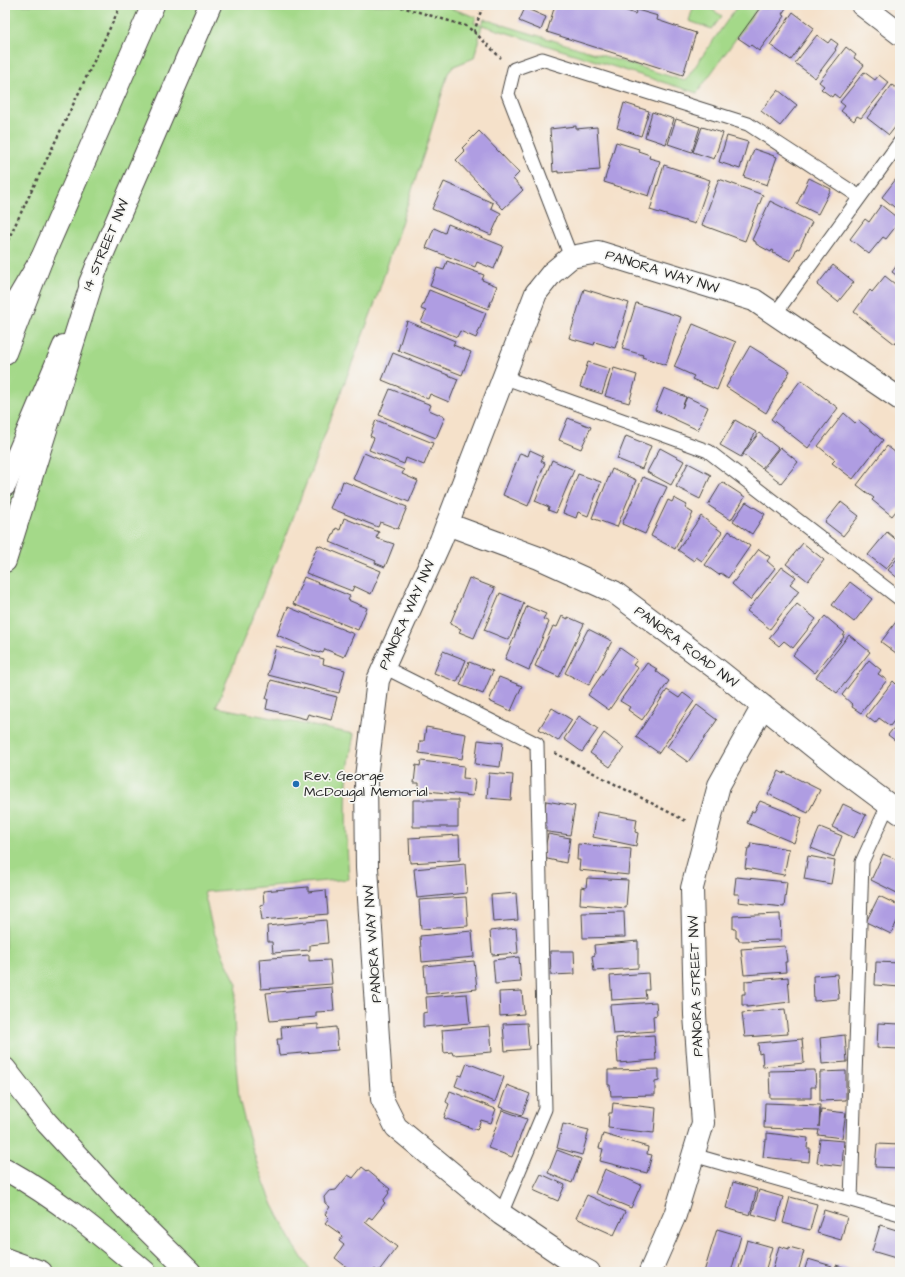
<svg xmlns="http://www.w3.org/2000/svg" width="905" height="1277" font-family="'Architects Daughter',sans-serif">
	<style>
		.green { fill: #a4d989; stroke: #68825a }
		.building { fill: #af9de2 }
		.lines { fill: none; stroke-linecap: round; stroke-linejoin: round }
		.service-casing { stroke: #494643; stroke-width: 15 }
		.minor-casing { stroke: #494643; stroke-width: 24 }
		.tertiary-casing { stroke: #494643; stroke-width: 24 }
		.motorway-casing { stroke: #494643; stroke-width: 24 }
		.path { stroke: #494643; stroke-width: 2.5; stroke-dasharray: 3 3; stroke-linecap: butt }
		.service { stroke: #fff; stroke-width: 13 }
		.minor { stroke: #fff; stroke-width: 22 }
		.tertiary { stroke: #fff; stroke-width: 22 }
		.motorway { stroke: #fff; stroke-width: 22 }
		.poi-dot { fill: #1f6fb2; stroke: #f6f6f2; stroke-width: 1.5 }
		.labels { text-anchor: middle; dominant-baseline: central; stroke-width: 3.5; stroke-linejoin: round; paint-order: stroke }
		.street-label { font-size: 14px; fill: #2b2b2b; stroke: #f6f6f2 }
		.poi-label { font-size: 14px; fill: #2b2b2b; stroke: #f6f6f2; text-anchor: start }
	</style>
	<rect width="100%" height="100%" fill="#f6f6f2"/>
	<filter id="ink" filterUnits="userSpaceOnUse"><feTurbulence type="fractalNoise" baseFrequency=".025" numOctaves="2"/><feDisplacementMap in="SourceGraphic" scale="8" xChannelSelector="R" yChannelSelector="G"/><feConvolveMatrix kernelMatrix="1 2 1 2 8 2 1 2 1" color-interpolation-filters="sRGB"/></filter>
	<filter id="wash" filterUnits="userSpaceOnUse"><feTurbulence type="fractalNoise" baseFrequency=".012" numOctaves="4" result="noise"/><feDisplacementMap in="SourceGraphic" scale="16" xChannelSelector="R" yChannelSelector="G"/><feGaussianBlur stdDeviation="0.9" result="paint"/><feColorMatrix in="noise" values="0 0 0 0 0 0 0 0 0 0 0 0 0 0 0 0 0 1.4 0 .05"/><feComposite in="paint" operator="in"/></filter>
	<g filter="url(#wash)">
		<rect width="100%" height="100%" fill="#f5e1ca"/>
		<path class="green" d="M5 5H441L476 17 474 23 482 25 484 19 685 81 738 5H760L697 93 482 25 474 58 454 66 448 73 428 141 375 303 288 531 216 707 354 734C351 750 348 767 347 783 345 815 347 847 349 879L204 892 212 927 225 960 237 984 234 1014 236 1064 239 1099 247 1130 258 1167 273 1205 294 1245 311 1272H5Z
			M696 5H705L722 16 712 29 689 21 693 8Z"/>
		<g id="blocks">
			<path class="building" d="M555 5H621L619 8 635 14 637 10 658 16 657 20 696 33 683 75 547 32Z
				M762 5H788L782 14 785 16 759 51 751 45 750 46 738 38Z
				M525 8 546 17 541 30 519 21Z
				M793 12 814 28 791 60 770 45Z
				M817 35 828 43 831 39 838 44 835 49 836 50 815 78 795 63Z
				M846 47 856 55 854 58 864 65 839 98 834 94 832 97 821 89 824 86 819 82Z
				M864 72 875 80 879 75 889 83 861 118 857 116 854 121 841 111 845 106 840 102Z
				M892 85 900 91V121L889 135 867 118Z
				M778 90 797 105 780 126 761 111Z
				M624 103 649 111 641 136 617 128Z
				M652 112 674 119 666 144 645 137Z
				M676 119 700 127 692 152 668 144Z
				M576 126V129L597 127 600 170 558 173V171L553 172 550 129Z
				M702 127 723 133 714 159 693 152Z
				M479 131 519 173 513 179 523 190 503 209 456 160 465 151 462 148Z
				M727 136 748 142 740 169 719 162Z
				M616 142 639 149 638 151 650 155 649 158 660 161 649 196 604 182Z
				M754 149 777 157 767 185 744 177Z
				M664 165 710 180 695 224 650 210Z
				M809 178 831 189 818 214 797 204Z
				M719 179 763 195 745 241 702 225Z
				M896 179 900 182V212L882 197Z
				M444 182 493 203 491 208 501 213 491 235 432 209Z
				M770 201 812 222 799 249 797 248 791 261 773 253 774 251 772 250 771 252 756 244V242L752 240Z
				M881 205 900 220V221L886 239 883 237 869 254 850 239 865 219 869 222Z
				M448 224 503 246 494 269 477 262 475 267 426 248 434 228 445 233Z
				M447 261 484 275 482 280 497 286 488 309 430 286 437 268 444 270Z
				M900 261V278L892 272Z
				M833 265 854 282 838 302 817 285Z
				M885 276 900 288V337L895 344 854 312 870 290 872 292Z
				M584 289 629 303 615 348 595 342 594 345 569 338Z
				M429 290 486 313 476 338 460 331 457 337 421 322 426 311 421 309Z
				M636 303 681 317 666 365 642 357 643 355 622 349Z
				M407 321 455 341 453 345 471 352 462 375 398 350Z
				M693 324 736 342 717 390 692 379 694 376 674 367Z
				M750 346 790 371 766 413 726 387Z
				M393 353 458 379 449 402 430 394 428 399 382 380Z
				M588 362 610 369 602 394 580 387Z
				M614 368 637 375 629 403 605 396Z
				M801 380 838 408 808 448 771 419Z
				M664 388 686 397 682 408 687 397 708 407 698 430 655 410Z
				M390 389 431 405 429 410 445 417 436 438 379 415Z
				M844 413 855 423 858 420 883 440 853 479 832 463 835 460 818 446Z
				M568 418 591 427 581 449 559 440Z
				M376 420 433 443 424 465 406 458 404 464 369 450 374 438 370 436Z
				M735 420 756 432 741 457 720 445Z
				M759 433 778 448 762 468 743 454Z
				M626 436 651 446 642 469 617 459Z
				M887 446 900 456V506L892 516 872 500 874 498 857 485Z
				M780 447 798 462 781 483 763 469Z
				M660 448 684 461 671 485 647 472Z
				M530 450 543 456 541 461 545 463 528 506 503 495 520 453 528 456Z
				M364 453 404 470 402 474 418 481 409 502 353 479Z
				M552 460 574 470 556 513 548 510 549 507 535 501Z
				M688 463 711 475 700 499 676 487Z
				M612 469 636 480 617 527 592 518Z
				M578 474 601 482 588 516 578 512 576 518 563 513Z
				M643 477 667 487 645 534 622 524Z
				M343 481 407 507 398 529 380 522 378 527 330 508 337 493H339Z
				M722 482 745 497 731 520 708 505Z
				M674 498 687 505 685 508 693 513 675 549 651 536 668 500 672 502Z
				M746 502 765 514 752 534 733 521Z
				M841 502 859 516 843 536 825 522Z
				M701 516 722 532 702 561 696 557 694 561 678 550Z
				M344 518 379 532 376 538 394 544 385 567 375 563 376 561 330 542 336 528 340 530Z
				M729 531 750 546 728 578 721 573 719 575 705 565Z
				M887 532 900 543V551L886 569 868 555Z
				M803 543 824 560 808 581 786 564Z
				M318 545 381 571 371 594 354 586 352 591 306 573Z
				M759 549 770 557 767 561 775 568 750 600 732 584Z
				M900 555V580L888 570Z
				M782 567 796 577 790 584 799 591 770 629 747 611Z
				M304 577 350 596 348 600 367 608 358 630 293 604Z
				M469 578 495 588 474 638 459 632 461 629 450 624Z
				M850 582 872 599 854 622 832 605Z
				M500 593 524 603 509 640 484 630Z
				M797 604 816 619 793 648 784 641 779 646 769 638Z
				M527 606 546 614 543 619 549 622 529 670 505 659Z
				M288 607 354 634 344 657 325 649 323 653 320 652 319 653 277 635Z
				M562 616 568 619V617L584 624 559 677 535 666 553 626 557 627Z
				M825 616 845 633 843 636 844 637 815 673 793 655Z
				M898 619 900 620V656L881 642Z
				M588 629 612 641 589 685 565 673Z
				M849 635 870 652 837 693 816 677Z
				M276 646 324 659 323 664 345 670 339 693 268 675Z
				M620 648 637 660 633 665 638 668 609 710 588 695Z
				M443 651 466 660 457 682 434 673Z
				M869 660 881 670 878 674 887 680 861 713 852 707 853 705 842 695Z
				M469 662 493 671 483 694 460 685Z
				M647 663 657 669 656 671 669 681 642 720 628 710 630 707 620 701Z
				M499 677 522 686 511 711 489 701Z
				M271 680 337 697 331 720 308 714 306 719 266 709 268 699H266Z
				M900 680V713L890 726 879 718 875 723 866 716 893 681 896 684Z
				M667 690 679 698 683 693 694 701 659 753 636 737Z
				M697 705 717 720 688 762 667 747Z
				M552 708 572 720 558 741 539 729Z
				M579 716 598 729 582 752 564 739Z
				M900 720V744L888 735Z
				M426 727 466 734 462 759 419 753 420 741H424Z
				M604 733 624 748 610 767 590 753Z
				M478 740 503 743 500 767 475 764Z
				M421 761 464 766 463 778 475 779 473 796 419 790V783H414L416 765 420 766Z
				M779 771 784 774V772L820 790 808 813 768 794Z
				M489 773 513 775 511 800 487 798Z
				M413 800H458V827H413Z
				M546 801 575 806 570 835 541 831Z
				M760 801 802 818 794 843 747 823 752 811 754 812Z
				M843 804 866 815 854 838 832 827Z
				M597 812 637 819 635 832 638 833 636 846 593 837Z
				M820 827 842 836 834 857 811 848Z
				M548 834 570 838 566 863 543 858Z
				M459 835 460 860 410 863 409 838Z
				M751 843 789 849 784 875 745 868 748 848H750Z
				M578 844 631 849 629 875 579 870 580 860H577Z
				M883 854 900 861V887L897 893 871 880Z
				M808 856 835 861 831 884 804 879Z
				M465 864 467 893 417 898 414 869Z
				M736 877 787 882 784 907 738 902 739 894H734Z
				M587 878 628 880 626 908 580 904 581 887 586 888Z
				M308 887V892L326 890 328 914 262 920 260 905 264 904 263 891Z
				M516 893 518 920 493 922 491 895Z
				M879 896 900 906V915L891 934 866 922Z
				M466 897 468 926 421 929 419 900Z
				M624 912 625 937 583 938 582 913Z
				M780 914 781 940 739 941 738 938H736V929H733V916Z
				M326 920 328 943 310 945V950L273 953 272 942H268L267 926Z
				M516 928 518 953 492 955 490 931Z
				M472 931 474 957 422 962 420 936Z
				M638 941V968L594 971 592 956 595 955 594 945Z
				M785 946 787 962H785L786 972 744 975 741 949Z
				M550 951H574L575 974 551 975Z
				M309 955V961L330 960 332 984 261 989 259 959Z
				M519 957 521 982 495 984 493 960Z
				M474 961 477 989 426 994 424 966Z
				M876 962 900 963V987L875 985Z
				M648 973 649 990H645L646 998 612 1000 610 976Z
				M837 974 839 999 814 1001 813 976Z
				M788 977 790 1002 747 1007V1005H742V994H745V981Z
				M332 987 334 1011 316 1012V1017L270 1021 266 993Z
				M522 991 524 1014 500 1016 499 992Z
				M467 994 470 1023 423 1027V1013L427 1012 426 997Z
				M656 1002 657 1015 653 1016 654 1031 613 1034 610 1005Z
				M785 1009 788 1034 745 1037 742 1013Z
				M527 1023 529 1049 505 1051 503 1024Z
				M878 1023 900 1024V1049L877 1048Z
				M318 1024V1029L336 1027 338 1050 279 1055 277 1039H282L281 1027Z
				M490 1026 492 1052 453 1055 452 1052 444 1053 442 1030Z
				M654 1035 656 1060 618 1063 616 1038Z
				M845 1035 847 1062 822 1064 820 1038Z
				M802 1039 804 1063 763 1067 762 1053 759 1054 758 1043Z
				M467 1063 504 1077 495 1102 455 1086 459 1075 462 1076Z
				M659 1069V1081L655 1082V1095L611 1096 610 1085H608V1070Z
				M815 1070 816 1087H811V1098H770L769 1071Z
				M846 1071V1100L820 1101V1072Z
				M507 1085 530 1094 522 1115 499 1107Z
				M450 1091 496 1109 491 1123 481 1120 477 1130 444 1118 449 1104 446 1102Z
				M613 1103 656 1108 654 1133 608 1128 609 1113H612Z
				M765 1103 820 1105 819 1127 821 1110 846 1113 842 1138 818 1135 819 1130 764 1128Z
				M502 1110 527 1119 512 1157 488 1148Z
				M563 1124 589 1130 582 1155 557 1148Z
				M767 1133 808 1138 807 1148H810L809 1162 763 1157 765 1140H767Z
				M603 1134 648 1147 647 1154 652 1155 647 1173 600 1161 603 1149 599 1148Z
				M820 1139 844 1141 842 1166 817 1163Z
				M877 1144 900 1145V1168L875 1167Z
				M557 1150 581 1159 572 1183 548 1173Z
				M362 1167 367 1171V1170L390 1189 388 1192 389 1193 383 1201 385 1203 372 1219 369 1217 365 1222 397 1247 378 1272 375 1269 373 1272H353L335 1258 344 1245 339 1241 343 1236 325 1223 329 1218 325 1214 330 1207 325 1203 324 1197 329 1191 336 1190 348 1175 353 1178Z
				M605 1169 641 1185 631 1208 595 1193Z
				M541 1174 565 1185 558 1201 533 1190Z
				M733 1182 757 1189 750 1215 726 1208Z
				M759 1190 783 1197 777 1221 752 1214Z
				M587 1195 625 1212 614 1235 576 1218Z
				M790 1197 817 1204 810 1230 783 1223Z
				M824 1210 847 1217 841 1240 817 1233Z
				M880 1225 900 1231 899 1259 872 1251Z
				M717 1229 741 1236 731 1272H704Z
				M747 1240 772 1247 765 1272H738Z
				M779 1246 789 1249V1247L804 1251 798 1272H772Z
				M808 1259 832 1266 830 1272H804Z
				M836 1265 858 1272H835Z"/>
		</g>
	</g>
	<g filter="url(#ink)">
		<use href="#blocks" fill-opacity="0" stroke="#494643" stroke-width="1"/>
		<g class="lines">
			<defs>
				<path id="service" d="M571 257 508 94 514 69 542 59 748 124 860 197
					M775 314 900 142
					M503 377 708 451 900 599
					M384 667 537 744 545 1109 501 1214
					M693 1155 900 1214
					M851 1200 862 862 888 805"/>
				<path id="minor" d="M447 524 539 558 614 592 718 670 845 772 900 813
					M589 1272 578 1266 501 1214 396 1127 382 1099 367 868 366 777 378 680 441 540 536 293 552 273 571 257 598 252 754 300 900 399
					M650 1272 675 1215 703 1123 695 1015 692 888 719 785 763 706"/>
				<path id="tertiary" d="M862 5 900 34
					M90 283 210 5
					M5 353 42 258 153 5
					M5 485 64 346"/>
				<path id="motorway" d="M5 321 42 258
					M5 561 97 266
					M5 1069 47 1123 128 1211 190 1272
					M5 1169C57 1198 100 1234 145 1272
					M5 1259 41 1272"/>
			</defs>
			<use href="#service" class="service-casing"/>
			<use href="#minor" class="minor-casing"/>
			<use href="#tertiary" class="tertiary-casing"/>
			<use href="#motorway" class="motorway-casing"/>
			<path class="path" d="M395 5 466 26C479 35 489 47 501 58
				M474 32 483 5
				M5 246 121 5
				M555 753 686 821"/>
			<use href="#service" class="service"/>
			<use href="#minor" class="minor"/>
			<use href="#tertiary" class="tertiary"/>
			<use href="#motorway" class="motorway"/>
		</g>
	</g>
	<circle class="poi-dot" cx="296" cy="784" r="4"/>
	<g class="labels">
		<g class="street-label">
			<text transform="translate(106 245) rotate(-67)">14 STREET NW</text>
			<text transform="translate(662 272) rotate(17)">PANORA WAY NW</text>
			<text transform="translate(407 615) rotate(-66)">PANORA WAY NW</text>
			<text transform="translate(686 647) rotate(37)">PANORA ROAD NW</text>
			<text transform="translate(373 944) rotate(-94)">PANORA WAY NW</text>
			<text transform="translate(696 986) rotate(-92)">PANORA STREET NW</text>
		</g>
		<g class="poi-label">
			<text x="304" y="776">Rev. George<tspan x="304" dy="16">McDougal Memorial</tspan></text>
		</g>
	</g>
	<rect width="905" height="1277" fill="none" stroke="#f6f6f2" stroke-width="20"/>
</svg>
